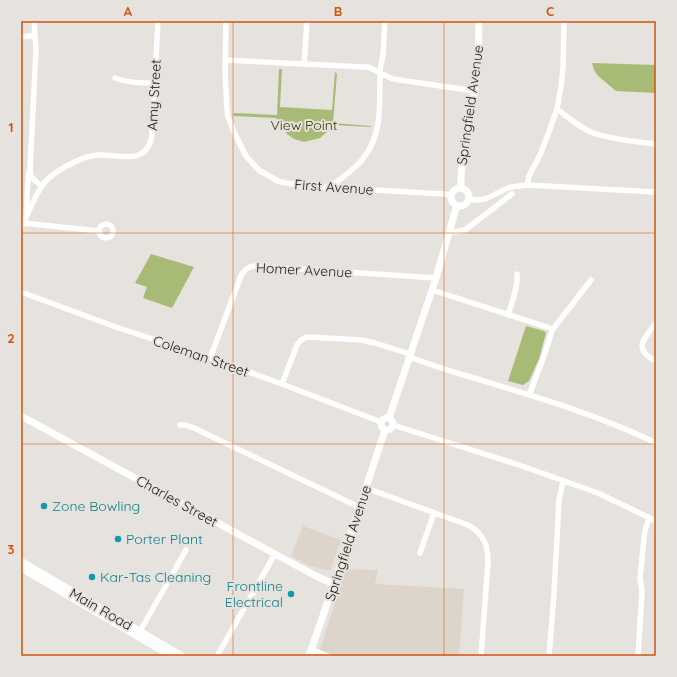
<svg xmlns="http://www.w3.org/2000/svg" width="677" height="677" font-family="Quicksand,sans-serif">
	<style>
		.built { fill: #ded5ca }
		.green { fill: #a7bb76 }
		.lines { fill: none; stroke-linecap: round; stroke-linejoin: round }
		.street { stroke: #fff; stroke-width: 5.5 }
		.secondary { stroke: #fff; stroke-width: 7 }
		.grid { fill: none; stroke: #d4530e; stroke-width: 1; stroke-opacity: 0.55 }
		.culture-dot { fill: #0f9aa8; stroke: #e6e2dd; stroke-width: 1.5 }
		.labels { text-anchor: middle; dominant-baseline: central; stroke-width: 4; stroke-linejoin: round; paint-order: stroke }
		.street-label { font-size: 14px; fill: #23211f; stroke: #e6e2dd }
		.park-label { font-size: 14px; fill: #2d3901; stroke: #e6e2dd }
		.culture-label { font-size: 14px; fill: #0d838f; stroke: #e6e2dd; text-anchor: start }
		.neatline { fill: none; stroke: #d4530e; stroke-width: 1.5 }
		.grid-label { font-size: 13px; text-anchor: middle; font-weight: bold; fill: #d4530e }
	</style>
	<rect width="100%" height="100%" fill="#e6e2dd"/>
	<path class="built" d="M303 526 341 540 330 571 310 566 291 556Z
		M346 569 378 570 375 584 464 589 459 656H318Z"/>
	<path class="green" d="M592 63 656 65V93L616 91 598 76 594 70Z
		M279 69H282L280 107 332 110 335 72 337 74 333 123 371 126V127L333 125 327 132 320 138 304 142 294 139 287 134 276 118 234 116 233 113 277 115Z
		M151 254 194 267 172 308 143 298 147 287 135 283Z
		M526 326 544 331 546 333 539 359 533 372 529 381 523 385 508 381Z"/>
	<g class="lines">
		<path class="street" d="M34 21 36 50 30 170C31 179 35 181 42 186
			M226 21 225 73 227 109 228 117 235 134 246 156 255 166 260 171 278 181 286 183 305 186 444 194 451 195
			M21 37 35 35
			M225 60 364 67H368L393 79 475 91
			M304 64 307 21
			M115 78C128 83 141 83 154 83
			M557 109C568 117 579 127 591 132 607 139 638 142 656 144
			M527 185 529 176 540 155 547 137 557 109 561 87 563 68 564 21
			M329 188C342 177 358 168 367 153 383 129 379 100 380 73 380 66 382 61 383 55 384 44 384 32 385 21
			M468 199C486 203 493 194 508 188 514 186 521 186 527 185L656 192
			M26 215 28 181 29 172
			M23 223 99 231
			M99 231a7 7 0 1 1 14 0a7 7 0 1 1-14 0Z
			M21 228C28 214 33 199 42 186 46 180 53 174 60 170 69 164 86 156 97 155 119 154 147 167 152 135L158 21
			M450 231 455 232 465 230 512 194
			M432 290 553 329
			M21 292 113 326 210 358 282 384 381 422
			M508 315C512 301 518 288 517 274
			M656 323C644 339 632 349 656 361
			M409 357C427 363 446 370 464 375 529 395 595 413 656 443
			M210 358 241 276C244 270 248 266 255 266L436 278
			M282 384 297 345 301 340 307 337 362 340 375 343 410 354
			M529 395 543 359 551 334 553 329 591 280
			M180 425H186L194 428 359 507
			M393 425 519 465 598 493 656 521
			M366 488 468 525C484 534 488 545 488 562L481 656
			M420 553 434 513
			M139 633 186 550
			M312 650 328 656
			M217 656 275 554
			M549 656 554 594 559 500 563 481
			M638 656 642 592 640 578 644 538 645 531 649 518"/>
		<path class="secondary" d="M461 188C460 163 467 139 471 115 476 84 479 53 479 21
			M451 197a9 9 0 1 1 18 0a9 9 0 1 1-18 0Z
			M21 416 275 554 316 576 334 584
			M381 424a6 6 0 1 1 12 0a6 6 0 1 1-12 0Z
			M389 418 436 278 457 205
			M21 561 182 656
			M21 568 171 656
			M309 656 334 584 385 430"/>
	</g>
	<path class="grid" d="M233 21V656M444 21V656M21 233H656M21 444H656"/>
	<g class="culture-dot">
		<circle cx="44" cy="506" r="4"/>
		<circle cx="118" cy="539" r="4"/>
		<circle cx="92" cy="577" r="4"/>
		<circle cx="291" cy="594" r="4"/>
	</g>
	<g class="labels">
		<g class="street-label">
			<text transform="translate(154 95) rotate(-87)">Amy Street</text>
			<text transform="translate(470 105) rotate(-82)">Springfield Avenue</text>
			<text transform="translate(334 187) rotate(4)">First Avenue</text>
			<text transform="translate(304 270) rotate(3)">Homer Avenue</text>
			<text transform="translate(201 356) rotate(19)">Coleman Street</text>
			<text transform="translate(177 501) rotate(29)">Charles Street</text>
			<text transform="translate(348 543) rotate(-72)">Springfield Avenue</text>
			<text transform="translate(101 609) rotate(30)">Main Road</text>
		</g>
		<g class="park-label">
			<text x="304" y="125">View Point</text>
		</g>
		<g class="culture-label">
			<text x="52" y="506">Zone Bowling</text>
			<text x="126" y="539">Porter Plant</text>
			<text x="100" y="577">Kar-Tas Cleaning</text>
			<text x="283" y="586" text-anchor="end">Frontline<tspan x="283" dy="16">Electrical</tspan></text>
		</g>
	</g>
	<rect width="677" height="677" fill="none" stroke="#e6e2dd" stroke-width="44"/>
	<rect x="22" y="22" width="633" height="633" class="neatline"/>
	<g class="grid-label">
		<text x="128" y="16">A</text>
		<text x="338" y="16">B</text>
		<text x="550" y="16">C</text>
		<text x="11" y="132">1</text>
		<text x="11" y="343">2</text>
		<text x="11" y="554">3</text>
	</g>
</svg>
